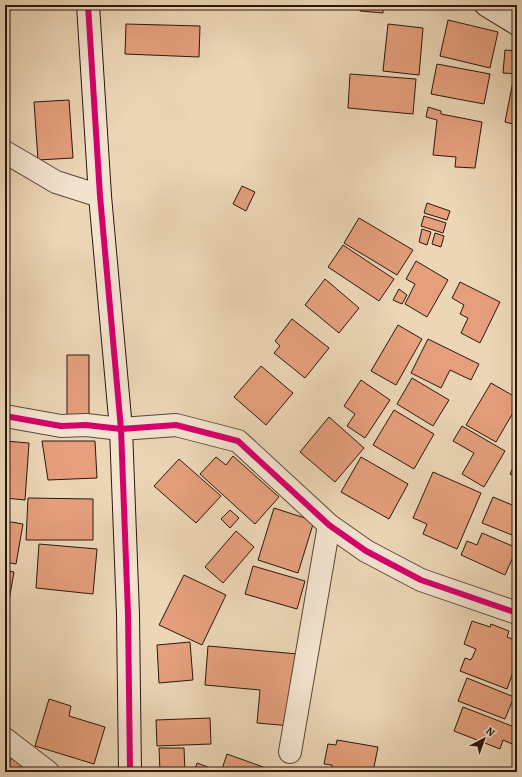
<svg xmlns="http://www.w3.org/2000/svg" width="522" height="777" font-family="Alegreya,serif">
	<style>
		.building { fill: #e59f7c; stroke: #2b170d }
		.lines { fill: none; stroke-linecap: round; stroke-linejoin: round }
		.street-casing { stroke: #5b4737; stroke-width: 24 }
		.secondary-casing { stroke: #2b170d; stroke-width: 24 }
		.street { stroke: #f3e4d0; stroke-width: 22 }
		.secondary { stroke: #f3e4d0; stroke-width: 22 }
		.cycleway-casing { stroke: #f3e4d0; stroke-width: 8 }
		.cycleway { stroke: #d6006c; stroke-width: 6 }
	</style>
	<rect width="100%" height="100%" fill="#ecd6b6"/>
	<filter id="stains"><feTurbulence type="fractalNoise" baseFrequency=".005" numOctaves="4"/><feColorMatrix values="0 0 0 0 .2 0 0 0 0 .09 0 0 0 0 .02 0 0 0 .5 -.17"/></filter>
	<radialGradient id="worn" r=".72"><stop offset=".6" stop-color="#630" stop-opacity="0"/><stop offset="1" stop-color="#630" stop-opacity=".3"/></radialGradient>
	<path class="building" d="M360 5H383V13L360 11Z
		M448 20 498 32 490 68 440 56Z
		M126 24 200 26 199 57 125 54Z
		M388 24 423 28 419 75 383 71Z
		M505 50 517 51V74L503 73Z
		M437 64 490 74 484 104 431 94Z
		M350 74 416 79 413 114 348 108Z
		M513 81 517 82V125L505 122Z
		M69 100 73 158 38 160 34 102Z
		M428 107 441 111V114L482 122 475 168 455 167 456 157 433 155 437 120 426 117Z
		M242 186 255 192 246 211 233 204Z
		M427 203 450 211 447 220 424 213Z
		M424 216 446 223 443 233 421 226Z
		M359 218 413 250 397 275 344 243Z
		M422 229 431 232 427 245 419 242Z
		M435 233 444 236 441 247 432 244Z
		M343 245 394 279 379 301 328 267Z
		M416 261 448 280 427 317 405 304 415 284 406 279Z
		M325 279 359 308 339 333 305 305Z
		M460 282 500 302 480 343 461 333 468 318 460 314 464 305 452 298Z
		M399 289 407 295 402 304 393 300Z
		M292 319 329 348 305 378 274 353 280 346 275 341Z
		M398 325 422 339 396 385 371 371Z
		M428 339 479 364 471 380 450 370 441 388 411 373Z
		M67 355H89V416L67 415Z
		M261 366 293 393 266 425 234 397Z
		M412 378 449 400 433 426 397 404Z
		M361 380 390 400 365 438 347 426 355 414 344 406Z
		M491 383 517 398V406L496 442 466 425Z
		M394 410 434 434 414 469 373 445Z
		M329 417 364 448 335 482 300 452Z
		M462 426 505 451 484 487 462 474 474 453 453 441Z
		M5 441 29 443 25 500 5 498Z
		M42 441H95L97 478 48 480Z
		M233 456 279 497 255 524 200 474 216 457 226 465Z
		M361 457 408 484 389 519 341 492Z
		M179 459 221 496 196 523 154 486Z
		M515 464H517V478L510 474Z
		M433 472 481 493 457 549 423 534 427 524 413 518Z
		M493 497 517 507V537L482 523Z
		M28 498 93 499V540H26Z
		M274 508 314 521 298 573 258 560Z
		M230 510 239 518 230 528 221 519Z
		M5 521 23 524 16 564 5 562Z
		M236 531 254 547 223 583 205 567Z
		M482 533 517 548 505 575 461 555 467 541 477 545Z
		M39 544 97 549 93 594 36 588Z
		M253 566 305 581 297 609 245 594Z
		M5 570 14 572 7 612H5Z
		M184 575 226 595 202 645 159 625Z
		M472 621 490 627 491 624 509 631 507 637 517 641V661L507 689 460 671 465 658 471 660 476 649 464 644Z
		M190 642 193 680 159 683 157 645Z
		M208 646 298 654 291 726 257 723 260 690 205 685Z
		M467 678 514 697 505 719 458 701Z
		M49 699 71 706 69 716 105 727 94 764 35 746Z
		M463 707 517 728 512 744 503 740 500 749 454 731Z
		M210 718 211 744 157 746 156 720Z
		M337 740 378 747 373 772H331L332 765 324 764 328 744 336 745Z
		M159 748H184L185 772H160Z
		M227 754 277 772H194L197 763 221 772Z
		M13 757 28 768 26 772 5 771V767Z"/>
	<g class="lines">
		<defs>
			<path id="street" d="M5 152 56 182 100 196
				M5 416 61 426 86 425 121 429 176 425 238 441 329 525 366 551 421 580 517 613
				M5 739 48 772
				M290 752 329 525"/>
			<path id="secondary" d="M88 5 100 196 121 429 128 614 130 772
				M486 5 517 24"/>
		</defs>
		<use href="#street" class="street-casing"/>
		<use href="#secondary" class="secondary-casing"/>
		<use href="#street" class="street"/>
		<use href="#secondary" class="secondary"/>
		<defs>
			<path id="cycleway" d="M88 5 100 196 121 429 128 614 130 772
				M5 416 61 426 86 425 121 429 176 425 238 441 329 525 366 551 421 580 517 613"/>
		</defs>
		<use href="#cycleway" class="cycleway-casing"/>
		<use href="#cycleway" class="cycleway"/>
	</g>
	<rect width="522" height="777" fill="none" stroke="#ecd6b6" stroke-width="20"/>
	<rect x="6" y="6" width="510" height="765" fill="none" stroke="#2b170d" stroke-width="2"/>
	<rect x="10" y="10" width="502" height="757" fill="none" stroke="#2b170d"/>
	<g transform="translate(484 739) rotate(41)" stroke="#f3e4d0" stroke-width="3" paint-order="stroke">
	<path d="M0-3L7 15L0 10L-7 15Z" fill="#2b170d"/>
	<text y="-6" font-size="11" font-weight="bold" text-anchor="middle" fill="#2b170d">N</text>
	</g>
	<rect width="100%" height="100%" filter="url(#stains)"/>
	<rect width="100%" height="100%" fill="url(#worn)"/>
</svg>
